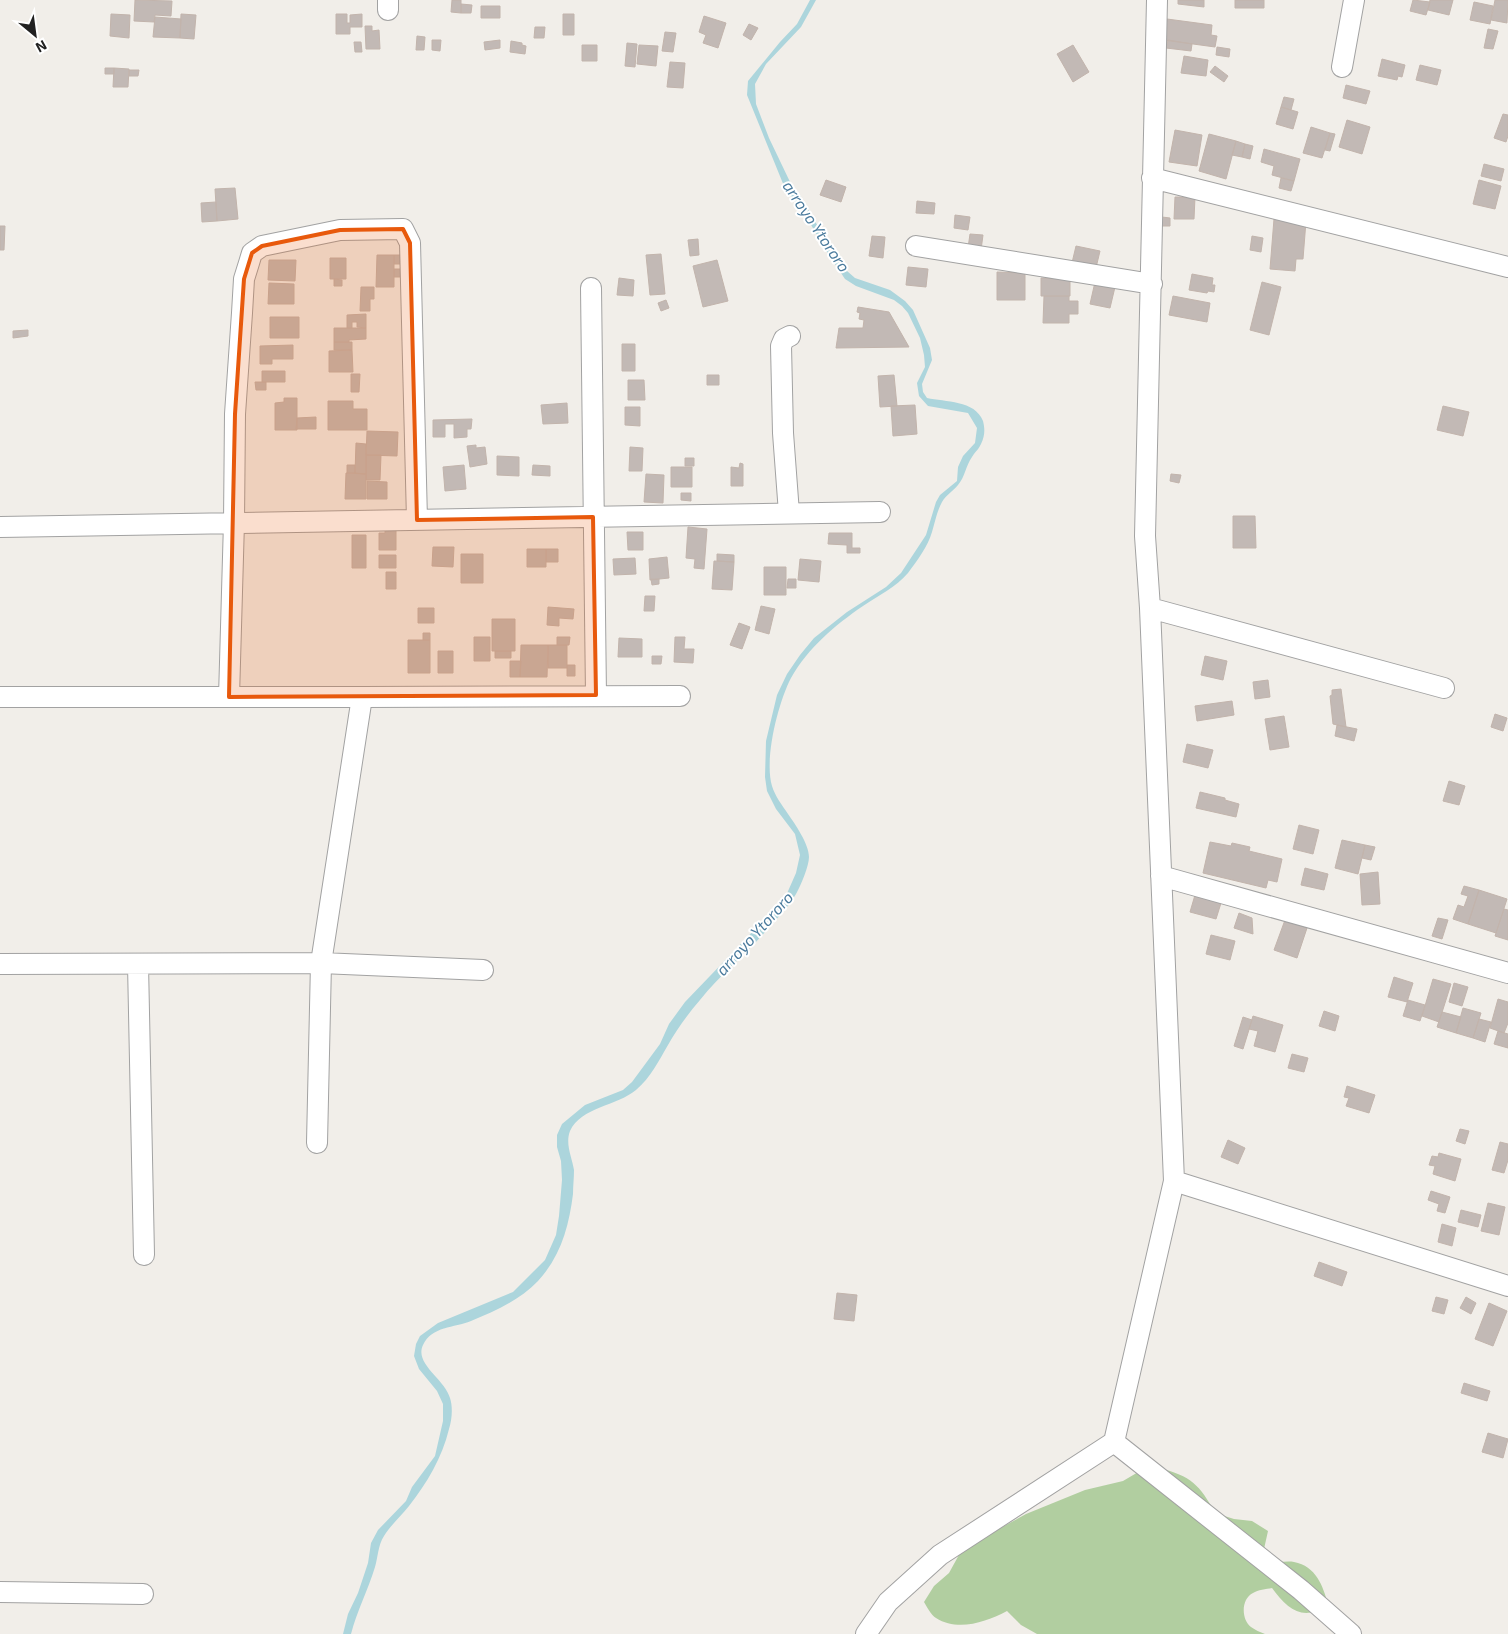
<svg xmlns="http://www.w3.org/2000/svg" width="1508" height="1634" font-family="'Exo 2',sans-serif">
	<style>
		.forest { fill: #b1cea0 }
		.water { fill: #acd5dc }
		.building { fill: #c2b9b5; stroke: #c2b4ac }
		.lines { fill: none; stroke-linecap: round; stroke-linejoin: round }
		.minor-casing { stroke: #a2a2a2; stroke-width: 22 }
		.minor { stroke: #fff; stroke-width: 20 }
		.marked { fill: #e8590c; fill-opacity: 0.2; stroke: #e8590c; stroke-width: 4; stroke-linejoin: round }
		.labels { text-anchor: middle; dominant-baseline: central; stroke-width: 4; stroke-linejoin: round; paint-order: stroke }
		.water-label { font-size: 16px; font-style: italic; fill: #4b7b9d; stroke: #fff }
	</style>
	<rect width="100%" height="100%" fill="#f1eee9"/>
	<path class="forest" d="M1159 1468C1191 1476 1200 1485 1215 1513L1234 1519 1252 1521 1268 1531 1264 1549 1278 1562C1283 1562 1289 1561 1294 1562 1316 1566 1323 1586 1328 1604 1304 1623 1287 1609 1272 1588 1266 1589 1258 1590 1253 1593 1241 1599 1241 1619 1251 1627 1255 1630 1260 1632 1265 1634H1037L1021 1625 1007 1611C986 1622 958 1632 936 1618 931 1615 927 1607 924 1602L934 1586 949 1573 960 1553 975 1542 1026 1514 1085 1490 1123 1481 1140 1471Z"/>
	<path class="water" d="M810 0H816L801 27 766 64 755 84 756 104 769 138 791 184 801 197 831 249 847 271 855 278 890 290 905 301 913 310 930 348 932 360 922 384 923 392 927 398C945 402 975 400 983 421 985 429 985 436 981 444 977 452 977 449 972 457 966 465 965 477 958 485 953 491 946 495 942 502 937 511 935 522 932 532 928 546 917 561 908 573 896 587 878 596 863 606 835 625 808 648 791 678 778 703 764 759 772 786 775 796 782 805 788 814 795 824 809 844 809 857 809 866 801 885 796 894 788 908 776 919 766 931 745 955 720 975 700 1000 688 1014 677 1029 668 1045 658 1062 651 1077 636 1090 617 1106 581 1107 570 1131 565 1144 572 1157 574 1170 574 1178 573 1186 573 1194 569 1226 561 1256 538 1281 520 1300 495 1311 471 1321 454 1328 432 1326 423 1345 414 1364 445 1379 450 1398 453 1407 452 1420 449 1429 442 1458 427 1483 409 1506 401 1516 390 1526 384 1536 378 1545 378 1557 375 1567 368 1590 357 1611 351 1634H343L348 1614 358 1593 368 1563 371 1543 378 1530 406 1501 412 1487 435 1456 443 1421V1404L437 1391 419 1369 414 1356 416 1344 420 1336 438 1323 513 1292 545 1260 556 1235 559 1216 562 1180 561 1161 557 1147V1135L562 1124 585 1105 623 1090 632 1082 660 1044 669 1024 685 1002 785 898 796 873 800 855 795 834 776 809 767 791 765 777 766 741 777 695 787 674 800 655 814 638 847 612 886 587 901 573 926 535 936 502 940 495 957 481 958 467 963 456 975 443 977 428 968 413 928 406 919 396 917 383 925 367 924 355 920 338 908 313 902 306 894 300 856 286 845 279 825 249 806 216 784 186 747 95 748 81 780 42 797 24Z"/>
	<path class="building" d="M135 0 172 1 171 16 155 15 154 22 134 21Z
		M452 0H461V13L451 12Z
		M1178 0H1204V7L1178 4Z
		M1235 0H1264V8H1235Z
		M1413 0 1430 2 1426 15 1410 11Z
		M1430 0H1453L1449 15 1428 10Z
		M1495 0H1508L1507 23 1491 20Z
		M1474 2 1493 6 1490 24 1470 20Z
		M461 4 472 5 471 13H461Z
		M481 6H500V18H481Z
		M111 14 130 15 129 38 110 36Z
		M181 14 196 15 194 39 180 38Z
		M336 14H347V23H350V15L362 14V27H350V34H336Z
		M563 14H574V35H563Z
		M704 16 726 23 718 48 703 43 706 35 699 32Z
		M155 17 181 19 180 38 153 37Z
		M1167 19 1212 25 1211 35 1217 36 1215 47 1164 40Z
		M749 24 758 28 751 40 743 35Z
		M365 26H372V31L379 30 380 49H366Z
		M535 27H545L544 38H534Z
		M1488 29 1498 31 1493 49 1484 48Z
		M665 32 676 33 673 52 662 51Z
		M417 36 425 37 424 50H416Z
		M432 40H441L440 51 432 50Z
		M500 40V48L485 50 484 42Z
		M1168 40 1192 44 1191 51 1166 48Z
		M511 41 522 43V45L526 46 525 54 510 52Z
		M354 42H361L362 52H355Z
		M627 43 637 44 635 67 625 66Z
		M582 45H597V61H582Z
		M639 45 658 46 656 66 637 64Z
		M1073 45 1089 72 1073 82 1057 54Z
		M1217 47 1230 49 1229 57 1216 55Z
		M1184 56 1208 60 1206 76 1181 73Z
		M1382 59 1405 65 1402 77 1398 76 1397 80 1378 76Z
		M670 62 685 63 683 88 667 87Z
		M1420 65 1441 70 1437 85 1416 80Z
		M1215 66 1228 76 1224 82 1210 72Z
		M105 68H114V74H105Z
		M114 68 129 69 128 87H113Z
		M129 70H139L138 76H129Z
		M1346 85 1370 91 1366 104 1343 98Z
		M1284 97 1294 99 1291 110 1281 107Z
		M1281 107 1298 112 1293 129 1276 124Z
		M1503 114 1508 115V136L1506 142 1494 138Z
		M1347 120 1370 127 1362 154 1339 147Z
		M1311 127 1330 133 1322 158 1303 153Z
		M1175 130 1202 135 1197 166 1169 162Z
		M1330 133 1335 134 1330 151 1325 150Z
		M1209 134 1236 141 1226 179 1199 171Z
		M1236 141 1245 144 1242 157 1232 155Z
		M1245 144 1253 146 1250 159 1242 157Z
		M1264 149 1300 159 1294 181 1272 175 1274 166 1261 162Z
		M1484 164 1504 169 1501 181 1481 176Z
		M1281 178 1294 181 1291 191 1279 188Z
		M826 180 846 187 841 202 820 195Z
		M1479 180 1501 186 1495 209 1473 204Z
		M235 188 238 219 217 221 215 189Z
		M1175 197H1195L1194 219H1174Z
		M917 201 935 203 934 214 916 213Z
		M216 202 217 221 202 222 201 203Z
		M955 215 970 217 968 230 954 228Z
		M1162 217 1170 218V226H1161Z
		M1274 219 1306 221 1303 259H1296L1295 271 1270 269Z
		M0 226H5L4 250H0Z
		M970 234 983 235 981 250 968 248Z
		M872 236 885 237 883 258 869 256Z
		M1252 236 1263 238 1261 252 1250 250Z
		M698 239 699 255 690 256 688 240Z
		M1076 246 1100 251 1095 272 1071 267Z
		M661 254 665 294 650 295 646 255Z
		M377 255H394V287H376Z
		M394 255H402V264H394Z
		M330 258H346V279H330Z
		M269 260H296L295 281 268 280Z
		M717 260 728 301 703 307 693 266Z
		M908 267 928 269 926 287 906 285Z
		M394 269H401V277H394Z
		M997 272 1025 273V300H997Z
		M1192 274 1213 278 1212 285H1215L1214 292 1208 291 1207 293 1189 290Z
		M619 278 634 280 633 296 617 295Z
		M1041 278H1070V296H1041Z
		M334 279 342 280V286H334Z
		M1095 282 1115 287 1110 308 1090 304Z
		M1262 282 1281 287 1269 335 1250 330Z
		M269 283 294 284V304H268Z
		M361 287H374V299H370V311H360Z
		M1044 296H1069V301H1078V314H1069V323H1043Z
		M1173 296 1210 303 1207 322 1169 315Z
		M666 300 669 308 661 311 658 303Z
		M858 307 889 312 909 347 836 348 839 328H863L864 320 859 319 860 313 857 312Z
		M366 314V328L357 327V322H352V328H347V315Z
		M270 317H299V338H270Z
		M334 328H366V339L349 340V342H334Z
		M28 330V336L13 338V331Z
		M334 342H352V350H334Z
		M622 344H635V371H622Z
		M293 345V359H272V364H260V346Z
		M352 350 353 372H329V351Z
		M262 371H285V382H262Z
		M351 374H360L359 392H351Z
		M707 375H719V385H707Z
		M894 375 897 406 880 407 878 376Z
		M628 380H644L645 400H628Z
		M255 382H266V390H256Z
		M284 398H297V430H275V403L284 402Z
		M328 401H353V409H367V430H328Z
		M567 403 568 423 543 424 541 405Z
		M915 405 917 434 893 436 891 406Z
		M1443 406 1469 412 1463 436 1437 430Z
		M625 407H640V426L625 425Z
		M316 417V429H296L297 418Z
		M472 419 471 429H467V437L454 438V424H445V437H433V420Z
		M367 431 398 432 397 456 366 455Z
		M356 443 366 444V474L355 473Z
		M476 445V448L485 447 487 464 470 467 467 446Z
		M630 447 643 448 642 471H629Z
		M366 455H381L380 480H366Z
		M497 456 519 457V476L497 475Z
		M685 458H694V466H685Z
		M740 463 743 464V486H731V467L739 468Z
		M347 465H355V473H347Z
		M464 465 466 489 445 491 443 467Z
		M533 465 550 466V476L532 475Z
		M671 467H692V487H671Z
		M346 473 366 474V499H345Z
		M646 474 664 475 663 503 644 502Z
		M1171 474 1181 475 1179 483 1170 481Z
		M367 481 387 482V499H367Z
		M681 493H691V501L681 500Z
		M1233 516H1255L1256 548H1233Z
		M688 527 707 529 704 569 694 568 695 559 686 558Z
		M385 530H396V550H379V533H385Z
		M627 532H643V550H628Z
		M829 533H852V548H860V553H847V545L828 544Z
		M352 535H366V568H352Z
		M433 547H454L453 567 432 566Z
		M527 549H546V567H527Z
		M546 549H558V562H546Z
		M461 554H483V583H461Z
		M717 554 734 555V562L717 561Z
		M379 555H396V568H379Z
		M667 557 669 578 650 580 649 559Z
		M635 558 636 574 614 575 613 559Z
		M800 559 821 561 819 582 798 580Z
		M714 561 734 562 732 590 712 589Z
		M764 567H786V595H764Z
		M386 572H396V589H386Z
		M651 579H659V584L652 585Z
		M788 579H796V588H787Z
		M645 596H655L654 611H644Z
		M761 606 775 609 769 634 755 630Z
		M548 607 574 609 573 619 559 618V626L547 625Z
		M418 608H434V623H418Z
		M492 619H515V651H492Z
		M739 623 750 627 742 649 730 645Z
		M423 633H430V640H423Z
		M474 637H490V661H474Z
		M557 637H570L569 645H557Z
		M675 637H685L684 649H694L693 663 674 662Z
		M619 638 642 639V657H618Z
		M408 640H430V673H408Z
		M521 645H548L547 677H520Z
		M548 645H567V668H548Z
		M438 651H453V673H438Z
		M495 651H511V658H495Z
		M652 656H662L661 664H652Z
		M1205 656 1227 661 1223 680 1201 675Z
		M510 661H521L520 677H510Z
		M567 665H575V676H567Z
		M1268 680 1270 697 1255 699 1253 682Z
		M1341 689 1346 727 1333 724 1330 696 1332 695V690Z
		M1232 701 1234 715 1197 721 1195 706Z
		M1495 714 1507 718 1503 731 1491 727Z
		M1284 716 1289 747 1270 750 1265 719Z
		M1337 725 1357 729 1354 741 1335 736Z
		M1187 744 1213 750 1208 768 1183 762Z
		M1449 781 1465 786 1459 805 1443 801Z
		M1200 792 1225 798V800L1239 804 1236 817 1196 808Z
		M1299 825 1319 830 1313 854 1293 849Z
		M1342 840 1365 845 1358 874 1335 868Z
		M1210 842 1231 846 1232 843 1250 847 1249 851 1282 859 1277 882 1268 880 1266 888 1203 873Z
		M1365 845 1375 847 1371 860 1362 858Z
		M1305 868 1328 874 1324 890 1301 885Z
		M1378 872 1380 904 1362 905 1360 874Z
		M1464 886 1479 890 1468 924 1453 919 1458 905 1464 907 1468 896 1461 894Z
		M1479 890 1507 899 1496 933 1468 924Z
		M1195 895 1221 903 1216 919 1190 912Z
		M1504 909 1508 910V940L1495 936Z
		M1239 913 1252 918 1253 934 1234 928Z
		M1438 918 1448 920 1442 939 1432 936Z
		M1285 920 1307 928 1297 958 1274 950Z
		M1211 935 1235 941 1230 960 1206 954Z
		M1394 977 1413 983 1407 1002 1388 997Z
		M1433 979 1451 984 1439 1022 1422 1016Z
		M1454 983 1468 987 1462 1006 1449 1002Z
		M1498 999 1508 1002V1023L1504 1033 1490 1028Z
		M1408 1000 1425 1005 1420 1021 1403 1016Z
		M1463 1008 1481 1013 1473 1038 1456 1033Z
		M1324 1011 1339 1016 1335 1031 1319 1026Z
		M1442 1012 1461 1017 1456 1033 1437 1027Z
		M1253 1016 1283 1025 1275 1052 1254 1046 1258 1031 1249 1029Z
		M1243 1017 1252 1020 1243 1049 1234 1046Z
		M1479 1019 1491 1022 1485 1042 1473 1038Z
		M1498 1031 1508 1034V1048L1494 1044Z
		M1292 1054 1308 1058 1304 1072 1288 1068Z
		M1347 1086 1375 1095 1369 1113 1346 1106 1349 1098 1344 1097Z
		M1460 1129 1469 1131 1465 1144 1456 1141Z
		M1228 1140 1245 1148 1238 1164 1221 1157Z
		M1500 1142 1508 1144V1160L1504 1173 1492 1170Z
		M1439 1153 1461 1159 1455 1181 1433 1174 1435 1166 1429 1165 1432 1156 1438 1157Z
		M1431 1191 1450 1197 1445 1213 1437 1211 1439 1204 1428 1200Z
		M1488 1203 1505 1207 1499 1235 1481 1231Z
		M1461 1210 1481 1215 1478 1227 1458 1222Z
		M1442 1224 1456 1228 1452 1246 1438 1242Z
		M1319 1262 1347 1272 1342 1286 1314 1276Z
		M837 1293 857 1295 854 1321 834 1319Z
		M1436 1297 1448 1300 1444 1314 1432 1311Z
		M1466 1297 1476 1303 1471 1314 1460 1308Z
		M1489 1303 1507 1311 1493 1346 1475 1339Z
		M1464 1383 1490 1391 1487 1401 1461 1393Z
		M1488 1433 1508 1439 1503 1458 1482 1452Z"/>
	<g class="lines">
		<defs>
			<path id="minor" d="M388 10V0
				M1342 67 1354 0
				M1152 178 1508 267
				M916 246 1152 284
				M591 288 596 695
				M789 513 783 433 781 346 784 339 790 336
				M0 527 880 512
				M1150 608 1444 688
				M0 697H362L680 696
				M229 697 234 522 235 414 242 313 244 279 249 263 252 253 262 246 340 230 403 229 410 243 417 520
				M1161 876 1508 973
				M0 964 321 963 483 970
				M138 964 144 1255
				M317 1143 321 963 362 697
				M1174 1181 1508 1286
				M1114 1442 1301 1590 1351 1634
				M0 1592 143 1594
				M866 1634 888 1602 940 1555 1114 1442 1174 1181 1150 608 1145 536 1157 0"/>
		</defs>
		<use href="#minor" class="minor-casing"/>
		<use href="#minor" class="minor"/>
	</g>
	<path class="marked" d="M403 229 410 243 417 520 593 517 596 695 229 697 235 414 244 279 252 253 262 246 340 230Z"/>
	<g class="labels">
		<g class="water-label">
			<text transform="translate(817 226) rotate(56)">arroyo Ytororo</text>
			<text transform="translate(754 933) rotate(-48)">arroyo Ytororo</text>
		</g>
	</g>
	<g transform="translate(35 35) rotate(151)" stroke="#ffffff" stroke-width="4" paint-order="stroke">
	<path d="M0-4L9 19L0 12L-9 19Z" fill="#212121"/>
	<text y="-8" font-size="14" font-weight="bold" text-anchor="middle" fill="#212121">N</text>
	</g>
</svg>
